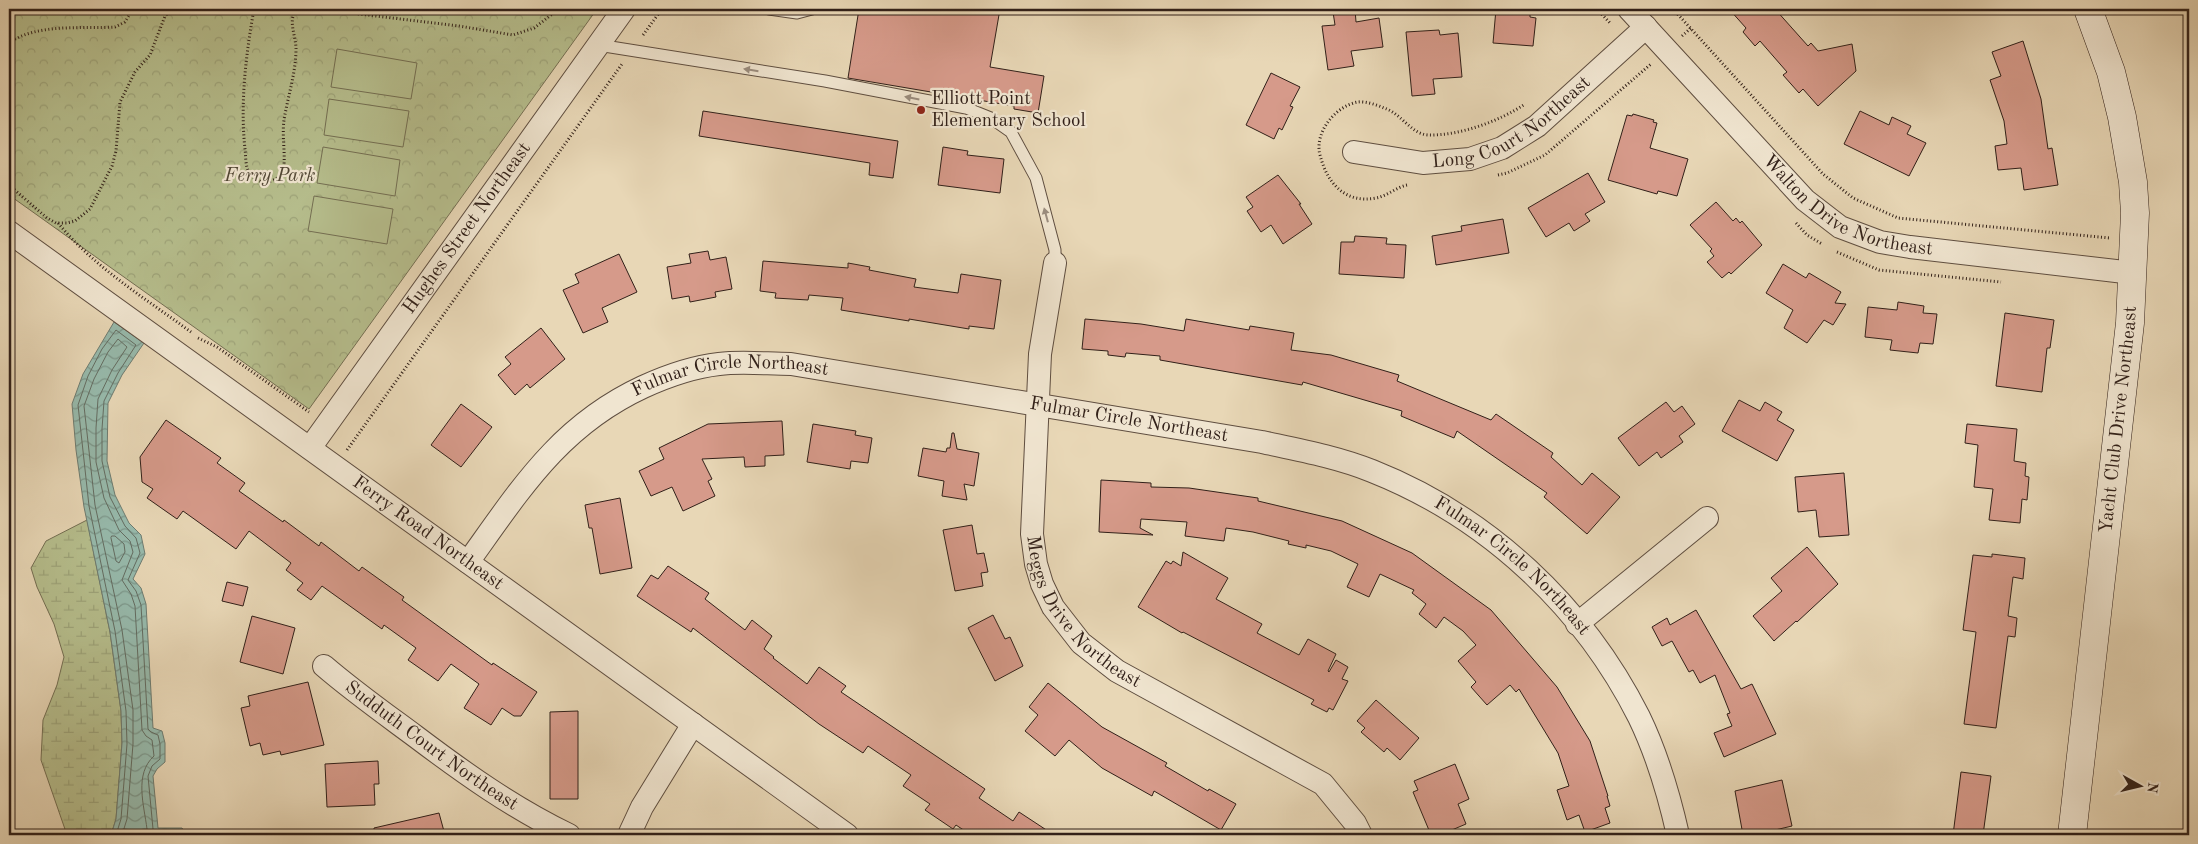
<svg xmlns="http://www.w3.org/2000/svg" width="2198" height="844" font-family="'Old Standard TT',serif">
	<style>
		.wetland { fill: url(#wetland-marsh); stroke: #746f53 }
		.park { fill: url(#park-crowns); stroke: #746f53 }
		.pitch { fill: #b6be8d; stroke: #746f53 }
		.water { fill: url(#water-waves); stroke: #6e7c71 }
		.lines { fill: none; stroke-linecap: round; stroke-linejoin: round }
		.shore { stroke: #646d62; stroke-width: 1 }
		.building { fill: #d69a8a; stroke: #312019 }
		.lane-casing { stroke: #5f4e40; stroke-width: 13 }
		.street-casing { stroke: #5f4e40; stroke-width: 24 }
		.secondary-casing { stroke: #312019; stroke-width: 29 }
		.path { stroke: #312019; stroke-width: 3; stroke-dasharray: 1 2.5; stroke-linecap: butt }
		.lane { stroke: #f0e5d0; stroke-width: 11 }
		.street { stroke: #f0e5d0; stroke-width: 22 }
		.secondary { stroke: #f0e5d0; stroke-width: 28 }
		.oneway { fill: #9a8c7e }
		.poi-dot { fill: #8f2418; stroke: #f0e5d0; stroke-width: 2 }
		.labels { text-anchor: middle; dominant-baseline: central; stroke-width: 4.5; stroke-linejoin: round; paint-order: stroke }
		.poi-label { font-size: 19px; fill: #312019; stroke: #f0e5d0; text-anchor: start }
		.street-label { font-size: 19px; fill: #312019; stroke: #f0e5d0 }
		.park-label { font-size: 19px; font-style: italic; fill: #524836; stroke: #f0e5d0 }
	</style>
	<defs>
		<pattern id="wetland-marsh" width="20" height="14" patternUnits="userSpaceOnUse" patternTransform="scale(1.25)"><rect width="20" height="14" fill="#b6be8d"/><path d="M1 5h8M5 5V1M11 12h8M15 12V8" fill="none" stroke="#9da379"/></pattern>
		<pattern id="park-crowns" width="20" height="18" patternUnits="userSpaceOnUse" patternTransform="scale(1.25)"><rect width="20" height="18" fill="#b6be8d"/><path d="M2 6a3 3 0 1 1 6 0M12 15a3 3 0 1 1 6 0" fill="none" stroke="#9da379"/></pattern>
		<pattern id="water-waves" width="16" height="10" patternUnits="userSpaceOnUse" patternTransform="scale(1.25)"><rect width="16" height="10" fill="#97baac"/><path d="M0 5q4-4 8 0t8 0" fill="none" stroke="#7c978b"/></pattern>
	</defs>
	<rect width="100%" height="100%" fill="#e8d7b6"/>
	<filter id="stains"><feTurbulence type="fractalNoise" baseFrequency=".004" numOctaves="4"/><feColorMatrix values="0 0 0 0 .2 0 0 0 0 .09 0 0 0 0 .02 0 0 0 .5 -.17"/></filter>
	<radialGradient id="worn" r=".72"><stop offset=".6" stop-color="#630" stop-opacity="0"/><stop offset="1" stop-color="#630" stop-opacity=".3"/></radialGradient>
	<path class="wetland" d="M87 520 110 632 121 711 122 743 116 819 111 835H67L41 760 43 720 57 685 64 657 54 624 37 587 31 568 46 541Z"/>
	<path class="park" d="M9 9H597L309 409 9 195Z"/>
	<path class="pitch" d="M337 49 417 63 411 99 331 87Z
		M329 99 409 111 403 147 324 135Z
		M323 147 400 160 395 196 317 183Z
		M314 196 393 209 387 244 308 231Z"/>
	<path class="water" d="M114 322 144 343 122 375 108 403 107 461 115 495 129 523 141 535 145 554 133 579 141 588 146 604 153 728 162 731 165 743V762L157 769 153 776 158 828H182L187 835H111L116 819 122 743 121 711 110 632 84 507 76 450 72 404 83 374Z"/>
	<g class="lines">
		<path class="shore" d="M112 536H115L124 544 125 552 119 563 116 561 111 538Z
			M116 835 121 819 127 744 126 711 115 631 89 506 78 405 88 376 102 349 116 330 136 345 118 373 104 401 102 429V461L110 497 125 526 136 538 140 553 128 580 136 591 141 605 148 729 151 732 158 735 160 744V759L152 766 148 776 153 829 158 834 178 833 181 835
			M122 835 127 819 133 744V710L122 630 95 505 84 406 94 379 108 352 118 339 127 347 112 370 98 399 96 428V462L104 498 119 530 130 541 133 552 122 580 131 594 135 606 142 730 146 736 152 740 154 756C134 774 144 805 147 829L150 835"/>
	</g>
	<path class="building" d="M859 9H1000L990 67 1044 76 1038 113 1014 109V106L848 78Z
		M1355 9 1356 22 1379 18 1383 47 1351 51 1354 66 1328 70 1322 26 1335 25 1333 12Z
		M1496 9H1527V13H1530V17L1536 18 1533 46 1493 43Z
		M1729 9H1775L1808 46 1811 43 1818 51 1852 44 1856 71 1818 106 1803 89 1799 93 1783 75 1787 72 1760 41 1755 46 1743 32 1746 28Z
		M1439 30 1440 35 1458 33 1462 77 1433 79 1435 94 1412 96 1406 32Z
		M2023 41 2041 99 2048 149 2052 148 2058 185 2024 190 2021 168 1998 170 1995 146 2007 144 2004 121 1990 80 2001 76 1992 52Z
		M1271 73 1300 87 1290 106 1293 107 1282 130 1279 128 1274 139 1246 125Z
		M703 111 898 141 893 178 869 175 870 163 699 136Z
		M1860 111 1889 125 1892 117 1911 126 1907 134 1926 143 1909 176 1844 144Z
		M1633 114 1654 120 1653 122 1657 123 1650 148 1688 159 1677 196 1658 191 1657 194 1608 180 1627 115 1632 116Z
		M943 147 968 151 967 155 1004 159 1000 193 938 185Z
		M1588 173 1605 202 1585 214 1590 221 1574 231 1569 223 1546 237 1528 208Z
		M1278 175 1301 204H1299L1312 224 1283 244 1271 225 1261 232 1247 211 1253 207 1246 197Z
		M1716 202 1733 221 1736 218 1740 223 1742 221 1762 245 1731 274 1729 272 1722 278 1707 262 1714 256 1710 251 1712 249 1690 225Z
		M1503 219 1509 253 1436 265 1432 236 1462 231 1461 226Z
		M1355 236 1387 238 1386 244 1406 245 1404 278 1339 274 1341 242H1354Z
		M708 251 710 260 726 257 732 289 715 292 716 297 690 302 689 296 672 299 667 267 691 263 689 254Z
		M619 254 637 292 602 308 608 322 583 333 563 290 579 283 575 274Z
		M763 261 848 268V263L870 267 869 270 916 279 914 287 958 293 961 274 1001 280 994 329 969 326V329L909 319V321L841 310 843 298 809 295 808 300 775 298 776 293 760 291Z
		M1783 264 1806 278 1809 273 1841 292 1835 303 1846 304 1833 325 1824 320 1807 343 1784 328 1793 310 1766 293Z
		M1898 302 1924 306 1923 313 1937 314 1933 344 1920 343 1918 353 1890 350 1892 340 1865 337 1868 307 1897 310Z
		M2005 313 2054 320 2050 348H2047L2042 392 1996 386Z
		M1085 319 1141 324 1184 331 1186 319 1249 330 1250 326 1294 333 1291 350 1331 355 1399 375 1397 381 1491 420 1496 414 1553 453 1551 457 1582 485 1592 473 1620 497 1587 534 1544 497 1547 493 1457 431 1454 438 1401 416 1402 411 1303 382 1302 385 1160 360V356L1126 353 1125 357 1108 355V351L1082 349Z
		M541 328 565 359 530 388 527 384 515 395 498 375 511 364 505 357Z
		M1739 400 1760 411 1765 402 1782 412 1777 420 1794 430 1777 461 1722 431Z
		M1666 402 1674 412 1682 406 1695 424 1679 436 1683 442 1661 458 1657 452 1639 466 1618 438Z
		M461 404 492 427 461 467 431 445Z
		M166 420 221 458 217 463 245 483 239 491 283 522 284 520 319 546 321 542 359 571 362 567 404 597 402 600 492 665 493 663 537 692 521 716H514L502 708 491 725 464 708 479 684 451 664 438 681 408 660 416 648 384 625 382 629 322 586 311 600 297 590 303 583 286 570 291 563 249 531 236 549 183 511 177 519 147 498 153 489 142 482 140 457Z
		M782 421 784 455 765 456V466L745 467 744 457 702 459 712 479 708 481 715 496 683 511 672 487 651 496 639 471 664 459 659 448 708 424Z
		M813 424 856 431 855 435 872 438 868 463 851 461 850 469 807 462Z
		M1967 424 2017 429 2014 461 2026 463 2025 476 2029 477 2027 500 2022 499 2020 523 1989 520 1993 489 1974 487 1978 445 1965 443Z
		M952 433H954L957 449 979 453 974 486 964 484 967 500 942 496 944 481 918 476 923 448 946 452 947 448H950Z
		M1844 473 1849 535 1819 537 1816 510 1798 512 1795 477Z
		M1101 480 1151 483V487L1189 488 1258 498V501L1342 521 1412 553 1491 610 1557 687 1590 741 1608 796H1607L1610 806 1605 808 1610 823 1585 832 1579 815 1567 820 1557 790 1569 786 1558 753 1519 689 1516 692 1510 685 1487 705 1471 687 1476 682 1458 661 1476 645 1463 631 1444 617 1436 628 1419 614 1426 604 1412 593 1414 590 1380 574 1369 597 1347 587 1358 564 1331 551 1306 545V548L1288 544 1289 541 1253 532 1226 528 1224 541 1185 536 1187 522 1141 519 1140 528 1153 535 1099 532Z
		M620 498 632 568 600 574 592 528H589L585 505Z
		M972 525 977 554 984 553 988 572 981 573 983 586 955 591 943 530Z
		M1807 547 1838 584 1797 622 1796 621 1774 641 1753 616 1782 591 1771 578Z
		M1183 552 1228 578 1216 599 1262 624 1257 633 1299 655 1308 639 1336 654 1328 671 1329 672 1336 660 1348 667 1342 679 1348 681 1333 710 1329 708 1327 712 1311 704 1314 700 1183 632 1182 633 1138 607 1166 561 1171 564 1173 561 1181 566Z
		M1992 554 2025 558 2023 579 2013 577 2008 616 2017 618 2015 637 2008 636 1996 728 1964 724 1976 632 1963 630 1973 555 1992 557Z
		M668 566 709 593 705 599 745 630 752 620 772 636 764 649 774 657 773 658 807 684 819 667 846 686 841 692 985 789 979 798 1013 821 1019 812 1054 835H971L956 825 953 829 925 810 930 804 903 786 911 775 868 746 863 753 819 724 693 628 691 632 637 596 651 575 658 579Z
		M227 582 248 587 243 606 222 601Z
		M1696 610 1741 689 1752 684 1776 734 1724 757 1714 733 1732 726 1727 714 1730 713 1715 675 1700 683 1693 670 1689 672 1672 641 1662 646 1652 627 1667 618 1670 625Z
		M993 615 1005 639 1010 637 1023 666 995 681 968 628Z
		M252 616 295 628 283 674 240 662Z
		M308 682 324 745 281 755 280 751 263 755 260 743 250 746 241 708 250 706 248 696Z
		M1048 683 1102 727 1167 763 1165 766 1208 791 1209 789 1236 804 1221 830 1154 791 1152 796 1102 768 1069 740 1055 756 1025 731 1038 715 1029 707Z
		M1376 700 1419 738 1400 760 1387 748 1384 752 1361 732 1365 728 1357 721Z
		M578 711V799H550V712Z
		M378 761 379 784H374L375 805 327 807 325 764Z
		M1455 764 1469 799 1458 804 1466 824 1440 835H1431L1413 792 1418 790 1414 781Z
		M1961 772 1991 776 1983 835H1953Z
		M1782 780 1792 826 1754 835H1743L1735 791Z
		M439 813 445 835H374V828Z"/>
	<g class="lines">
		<defs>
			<path id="lane" d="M769 9 797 13 812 9
				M598 45 825 81 966 108 991 118 1011 132 1036 178 1055 250V263"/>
			<g id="street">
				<path id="s1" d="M1629 9 1805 200 1840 227 1880 242 1910 247 2133 273"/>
				<path id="s2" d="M1354 152 1423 163 1470 159 1502 148 1537 126 1646 27"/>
				<path id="s3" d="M9 232 847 835"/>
				<path id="s4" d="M1055 263 1040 354 1032 534 1036 564 1042 584 1053 607 1081 643 1117 671 1323 784 1355 823 1361 835"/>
				<path id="s5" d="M310 448 624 9"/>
				<path id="s6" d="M468 562C520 490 559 426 643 387 667 376 692 367 719 364 742 361 768 364 791 364L1262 442C1299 450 1337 457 1372 471 1488 517 1583 606 1639 717 1657 754 1669 795 1678 835"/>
				<path d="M1577 624 1707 518"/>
				<path id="s7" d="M324 666C353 691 384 713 415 736 464 773 513 808 569 835"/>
				<path d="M629 835 642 807 693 724"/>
			</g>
			<g id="secondary">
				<path id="s8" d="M2072 835 2130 323 2135 213 2133 182 2122 117 2111 72 2088 9"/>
			</g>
		</defs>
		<use href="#lane" class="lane-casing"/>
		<use href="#street" class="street-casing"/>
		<use href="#secondary" class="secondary-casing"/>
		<path class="path" d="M254 9C246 54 240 103 245 149 246 157 245 167 250 174 260 188 283 182 284 165 285 150 282 135 284 120 288 96 296 72 296 49 296 35 287 20 297 9
			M334 9 359 14 459 26 513 35 534 28 559 9
			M1597 9 1610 23
			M1673 9 1823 174 1853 198 1898 218 2110 238
			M643 35 662 9
			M1682 36 1691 28
			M9 43C37 23 82 29 115 27L125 22 133 9
			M1498 175 1507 173 1545 155 1651 64
			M9 185 47 218 56 223H67L75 221 90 209 112 166 116 151 120 102 135 72 150 55 165 16 171 9
			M1407 185C1397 187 1387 196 1376 198 1345 204 1327 183 1320 155 1314 133 1335 106 1358 102 1366 101 1377 105 1384 108 1401 113 1411 134 1428 135 1459 136 1500 121 1525 104
			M58 223C94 267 146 299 191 332
			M1796 223 1807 235 1822 244
			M1837 252 1879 270 2001 282
			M198 338 217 347 309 412
			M347 450 622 64"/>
		<use href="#lane" class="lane"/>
		<use href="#street" class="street"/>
		<use href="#secondary" class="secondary"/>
	</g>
	<defs><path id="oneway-solid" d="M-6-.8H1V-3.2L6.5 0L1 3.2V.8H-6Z" transform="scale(1.25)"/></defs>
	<g class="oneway">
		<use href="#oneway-solid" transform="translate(751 70) rotate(-171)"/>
		<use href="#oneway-solid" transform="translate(912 98) rotate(-169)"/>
		<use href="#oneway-solid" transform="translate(1046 215) rotate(-105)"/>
	</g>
	<circle class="poi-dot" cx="921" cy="110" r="5"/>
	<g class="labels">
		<g class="poi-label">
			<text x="931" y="99">Elliott Point<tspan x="931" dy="22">Elementary School</tspan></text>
		</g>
		<g class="street-label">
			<text stroke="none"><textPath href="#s2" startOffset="170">Long Court Northeast</textPath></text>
			<text stroke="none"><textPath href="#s1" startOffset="301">Walton Drive Northeast</textPath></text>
			<text stroke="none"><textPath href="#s5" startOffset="270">Hughes Street Northeast</textPath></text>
			<text stroke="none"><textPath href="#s6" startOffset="340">Fulmar Circle Northeast</textPath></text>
			<text stroke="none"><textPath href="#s6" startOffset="745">Fulmar Circle Northeast</textPath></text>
			<text stroke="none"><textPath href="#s8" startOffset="418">Yacht Club Drive Northeast</textPath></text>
			<text stroke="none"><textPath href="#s3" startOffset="516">Ferry Road Northeast</textPath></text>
			<text stroke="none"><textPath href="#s6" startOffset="1165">Fulmar Circle Northeast</textPath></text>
			<text stroke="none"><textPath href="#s4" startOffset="370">Meggs Drive Northeast</textPath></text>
			<text stroke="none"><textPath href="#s7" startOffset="134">Sudduth Court Northeast</textPath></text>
		</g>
		<g class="park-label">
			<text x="270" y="176">Ferry Park</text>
		</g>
	</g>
	<rect width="2198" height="844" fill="none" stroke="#e8d7b6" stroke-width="30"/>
	<rect x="10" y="10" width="2178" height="824" fill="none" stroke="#312019" stroke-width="2.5"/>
	<rect x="15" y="15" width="2168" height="814" fill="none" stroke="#312019"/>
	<g transform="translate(2140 786) rotate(98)" stroke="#f0e5d0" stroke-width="4" paint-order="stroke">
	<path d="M0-4L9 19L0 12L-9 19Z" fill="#312019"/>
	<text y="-8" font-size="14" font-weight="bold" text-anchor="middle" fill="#312019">N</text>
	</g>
	<rect width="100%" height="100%" filter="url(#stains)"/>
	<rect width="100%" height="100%" fill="url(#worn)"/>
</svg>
